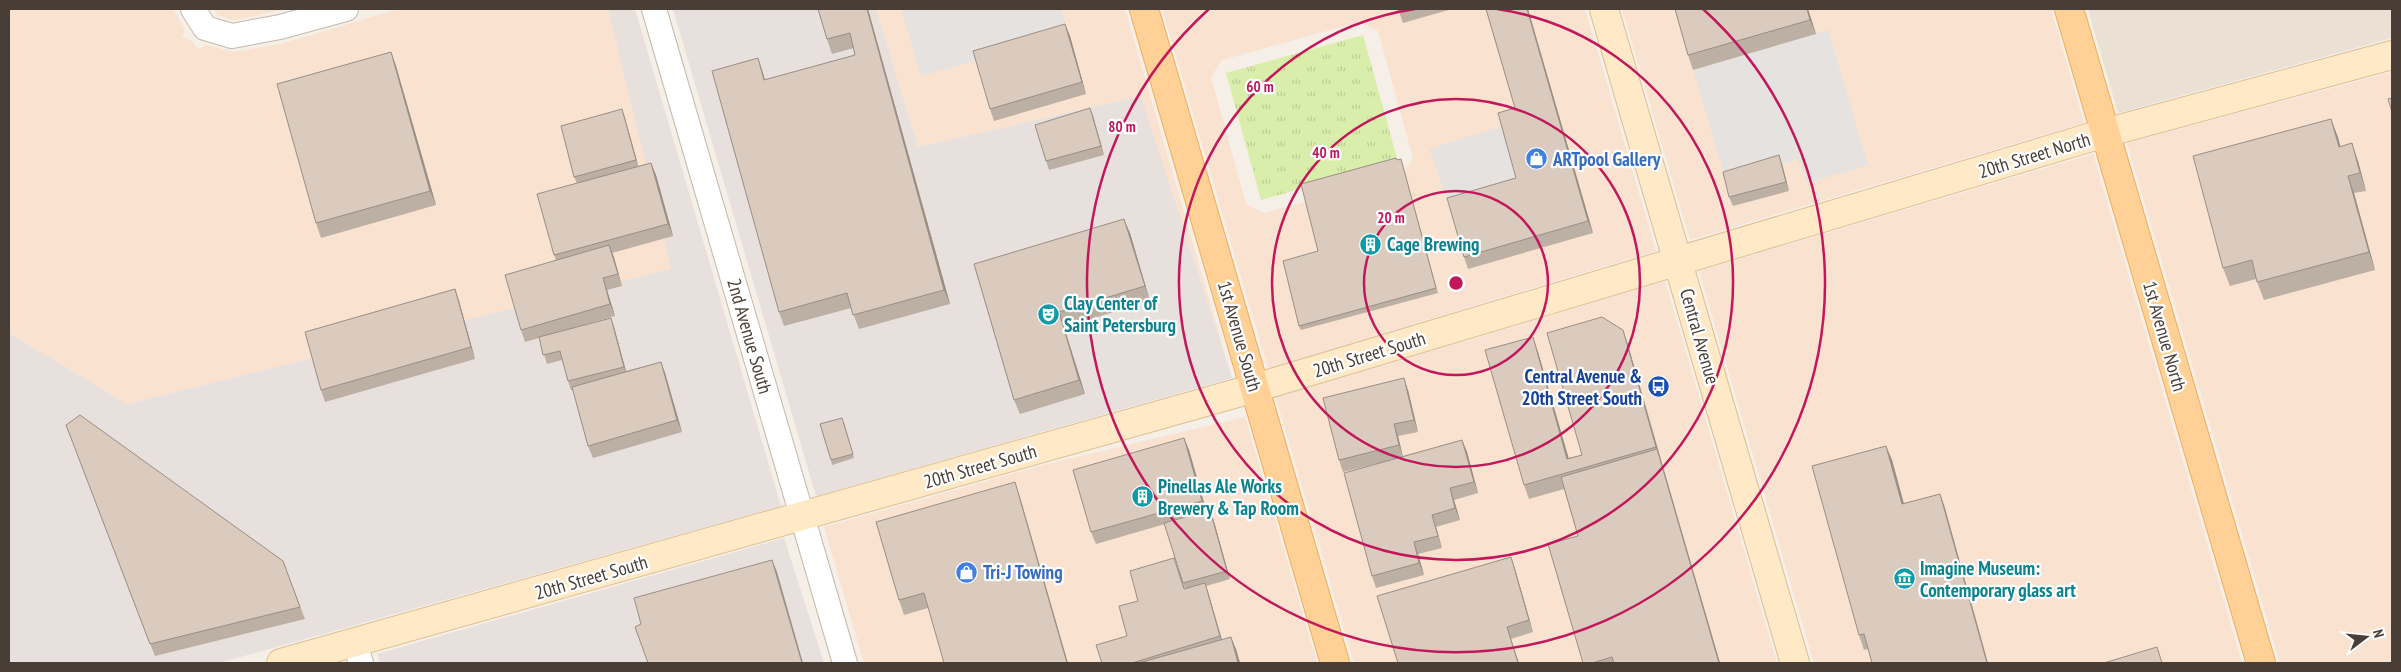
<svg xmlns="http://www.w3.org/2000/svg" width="2401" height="672" font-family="'PT Sans Narrow',sans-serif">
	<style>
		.residential { fill: #eae0d4 }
		.commercial { fill: #f9e2d0; fill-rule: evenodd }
		.industrial { fill: #e7e0dc }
		.grass { fill: url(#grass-tufts) }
		.parking { fill: #e6e2df }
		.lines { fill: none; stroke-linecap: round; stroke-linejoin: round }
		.street-casing { stroke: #c5b8ab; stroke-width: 26 }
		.secondary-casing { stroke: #debf93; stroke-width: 30 }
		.primary-casing { stroke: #f1ad59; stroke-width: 30 }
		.street { stroke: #fff; stroke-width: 24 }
		.secondary { stroke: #ffe9c7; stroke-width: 28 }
		.primary { stroke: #ffd196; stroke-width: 28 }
		.wall { fill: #bcafa3 }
		.shaded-wall { fill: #998e85 }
		.building { fill: #dbcbbe; stroke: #998e85 }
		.ring { fill: none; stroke: #c2185b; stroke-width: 2.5 }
		.labels { text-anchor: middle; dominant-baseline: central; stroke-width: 4.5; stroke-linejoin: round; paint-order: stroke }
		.street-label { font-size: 19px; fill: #493e35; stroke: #fff }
		.shop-label { font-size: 19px; font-weight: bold; fill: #366cbe; stroke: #fff; text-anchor: start }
		.culture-label { font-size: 19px; font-weight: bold; fill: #0d838f; stroke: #fff; text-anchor: start }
		.transit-label { font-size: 19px; font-weight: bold; fill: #164399; stroke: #fff; text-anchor: end }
		.centre { fill: #c2185b; stroke: #fff; stroke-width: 2.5 }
		.ring-label { font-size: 15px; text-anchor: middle; font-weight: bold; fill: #c2185b; stroke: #fff; stroke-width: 4.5; stroke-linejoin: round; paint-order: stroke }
	</style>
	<defs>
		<pattern id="grass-tufts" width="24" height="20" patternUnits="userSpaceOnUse" patternTransform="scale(1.25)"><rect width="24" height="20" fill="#daeeab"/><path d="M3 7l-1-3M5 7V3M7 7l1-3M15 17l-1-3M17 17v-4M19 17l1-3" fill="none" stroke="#bdcd94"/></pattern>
	</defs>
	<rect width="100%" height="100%" fill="#f5efe7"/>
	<path class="residential" d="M2088 9H2392V38L2118 113Z"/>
	<path class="commercial" d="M9 9H173L185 29 182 37 192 41 198 49 206 45 234 52 284 43 399 9H608L671 269 127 404 9 333Z
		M214 9H287L234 20 217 15Z
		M876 9H1125L1232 378 1141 96 918 147Z
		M1162 9H1585L1656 251 1268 368ZM1359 22 1378 31 1413 158 1401 176 1264 213 1246 204 1211 77 1222 60Z
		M1622 9H2051L2084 123 1690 240Z
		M2392 72V663H2280L2127 143Z
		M2093 154 2242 663H1814L1699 271Z
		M1665 281 1777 663H1354L1276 398Z
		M1245 417 1317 663H864L824 527 1043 465Z"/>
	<path class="industrial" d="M608 9H635L781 506 219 663H9V333L127 404 671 269Z
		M673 9H876L918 147 1141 96 1232 378 816 496Z
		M784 538 824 663H380L377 654Z"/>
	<path class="grass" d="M1363 35 1398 162 1261 200 1226 73Z"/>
	<path class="parking" d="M901 9H1061L1069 34 921 76Z
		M1828 30 1868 165 1807 183 1800 159 1726 180 1693 70Z
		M1502 126 1521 190 1451 209 1429 149Z"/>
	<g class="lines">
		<defs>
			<path id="street" d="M193 9 205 28 232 36 280 27 346 9
				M654 9 845 663
				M355 643 361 663"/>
			<path id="secondary" d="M1604 9 1795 663
				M281 663 1255 388 2105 133 2392 55"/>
			<path id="primary" d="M1144 9 1335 663
				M2069 9 2261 663"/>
		</defs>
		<use href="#street" class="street-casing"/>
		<use href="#secondary" class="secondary-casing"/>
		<use href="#primary" class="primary-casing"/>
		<use href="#street" class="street"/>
		<use href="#secondary" class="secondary"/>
		<use href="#primary" class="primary"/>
	</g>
	<path class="wall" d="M818 9H868L950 304 859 329 851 308 784 326 779 312 758 58 765 80 855 55 854 48 832 54 827 39Z
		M1398 9H1452L1403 23Z
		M1486 9H1528L1593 233 1468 269 1464 257 1516 178 1515 108Z
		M1675 9H1808L1816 34 1693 70 1688 55Z
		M1065 24 1070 36 1086 94 994 121 990 109Z
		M391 52 396 66 436 205 321 238 316 223Z
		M622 109 638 166 651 163 656 175 673 236 612 253 622 286 607 290 615 316 562 331 611 318 614 327 626 371 661 362 665 373 682 432 593 458 588 446 573 390H571L568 381 562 360 547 364 539 338 525 342 521 330 556 260 554 255 577 183 574 177Z
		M1093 116 1104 155 1049 170 1046 161Z
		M2331 119 2340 146 2358 161 2366 191 2354 193 2375 270 2264 300 2256 279 2230 286 2223 268Z
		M1401 159 1438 293 1301 330 1299 326 1318 251Z
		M1782 164 1789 191 1733 206 1729 197Z
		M1130 233 1150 301 1064 327 1085 394 1020 414 1014 400 974 264Z
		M455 289 459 301 475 359 325 402 321 390Z
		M1623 330 1628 345 1720 663H1583L1578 536 1564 489 1529 499 1524 485 1538 352 1568 458 1582 455Z
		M1408 390 1418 432 1398 436 1403 457 1462 440 1467 452 1478 493 1454 500 1460 520 1436 527 1442 548 1418 554 1424 575 1376 588 1372 576 1379 463 1343 472 1339 460Z
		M844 422 854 458 832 465 831 460Z
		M66 425 283 561 305 619 155 656Z
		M1184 438 1189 450 1206 511 1210 510 1213 518 1230 579 1206 586 1222 639 1236 649 1240 663H1102L1127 636 1138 601 1179 570 1185 589V588L1165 524 1096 544 1091 532Z
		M1886 446 1892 460 1904 504 1940 494 1945 508 1868 649 1864 650 1859 635Z
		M1020 497 928 608 904 615 899 600Z
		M1511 557 1515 569 1533 632 1511 639 1398 663Z"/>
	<path class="shaded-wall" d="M867 9H868L950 304 944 290Z
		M1527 9H1528L1593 233 1588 221Z
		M1807 9H1808L1816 34 1810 20Z
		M1065 24 1070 36 1086 94 1082 82Z
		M391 52 396 66 436 205 430 191Z
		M758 58 763 73 769 95 764 80Z
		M1090 108 1093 116 1104 155 1101 146Z
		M622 109 625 118 639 168 636 160Z
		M2331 119 2338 137 2345 164 2339 147Z
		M2352 143 2358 161 2366 191 2360 173Z
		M1779 155 1782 164 1789 191 1786 182Z
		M651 163 656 175 673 236 668 224Z
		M2348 176 2354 193 2375 270 2369 252Z
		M1124 219 1130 233 1150 301 1145 286Z
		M609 245 614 257 622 286 618 274Z
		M603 278 607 290 615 316 610 304Z
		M455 289 459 301 475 359 471 347Z
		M1059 312 1064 327 1085 394 1079 380Z
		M611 318 614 327 627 375 624 367Z
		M1623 330 1628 345 1661 461 1656 447Z
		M1533 337 1538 352 1573 473 1567 459Z
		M661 362 665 373 682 432 677 420Z
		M1404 378 1408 390 1418 432 1414 420Z
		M1394 424 1398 436 1403 457 1399 445Z
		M1184 438 1189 450 1207 513 1202 501Z
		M1462 440 1467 452 1478 493 1474 482Z
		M1886 446 1892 460 1908 519 1902 504Z
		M1657 449 1661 461 1720 663H1719Z
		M1015 482 1020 497 1068 663H1067Z
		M1450 488 1454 500 1460 520 1455 508Z
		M1940 494 1945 508 1988 663H1987Z
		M1210 510 1213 518 1230 579 1227 571Z
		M1432 515 1436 527 1442 548 1438 536Z
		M1414 542 1418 554 1424 575 1419 563Z
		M1511 557 1515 569 1533 632 1529 620Z
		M772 560 777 572 803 663H802Z
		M1205 583 1209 595 1224 648 1220 636Z
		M1507 627 1519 663H1518Z
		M1231 637 1236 649 1240 663H1238Z"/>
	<path class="building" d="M818 9H867L944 290 853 315 847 293 779 312 712 71 758 58 764 80 855 55 850 33 827 39Z
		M1398 9H1406L1398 11Z
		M1486 9H1527L1588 221 1464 257 1447 198 1516 178 1498 113 1515 108Z
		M1675 9H1807L1810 20 1688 55Z
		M1065 24 1082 82 990 109 973 51Z
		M391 52 430 191 316 223 277 84Z
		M2392 98V112L2388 99Z
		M1090 108 1101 146 1046 161 1035 125Z
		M622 109 636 160 574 177 561 126Z
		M2331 119 2339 147 2352 143 2360 173 2348 176 2369 252 2257 282 2252 260 2223 268 2193 156Z
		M1779 155 1786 182 1729 197 1723 172Z
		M1396 158 1397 160 1401 159 1436 288 1299 326 1283 261 1318 251 1301 184Z
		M651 163 668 224 554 255 537 194Z
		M1124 219 1145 286 1059 312 1079 380 1014 400 974 264Z
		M609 245 618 274 603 278 610 304 521 330 505 275Z
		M455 289 471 347 321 390 305 332Z
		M1602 317 1623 330 1656 447 1524 485 1485 350 1533 337 1567 459 1582 455 1547 333Z
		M611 318 624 367 568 381 560 351 543 355 539 337Z
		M661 362 677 420 588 446 572 387Z
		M1404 378 1414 420 1394 424 1399 445 1339 460 1323 398Z
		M80 415 283 561 300 607 150 644 66 425Z
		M842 418 853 454 831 460 820 424Z
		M1184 438 1202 501 1091 532 1073 470Z
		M1462 440 1474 482 1450 488 1455 508 1432 515 1438 536 1414 542 1419 563 1372 576 1344 473Z
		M1886 446 1902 504 1940 494 1987 663H1872L1864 634 1859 635 1812 466Z
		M1657 449 1719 663H1614L1612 657 1592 663H1583L1548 544 1578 536 1561 477Z
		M1015 482 1067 663H944L924 593 899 600 876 522Z
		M1210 510 1227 571 1183 583 1164 523Z
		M1511 557 1529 620 1507 627 1518 663H1398L1377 596Z
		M1174 558 1184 589 1205 583 1220 636 1132 663H1102L1096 645 1127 636 1119 606 1138 601 1130 571Z
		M772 560 802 663H648L635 627 641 624 634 598Z
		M1231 637 1238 663H1139Z
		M2157 647 2162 663H2104Z"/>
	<g class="ring">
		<circle cx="1456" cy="283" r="92"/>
		<circle cx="1456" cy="283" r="184"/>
		<path d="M1497 9A277 277 0 1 1 1415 9"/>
		<path d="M1703 9A369 369 0 1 1 1209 9"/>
	</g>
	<defs>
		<symbol id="shop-disc" viewBox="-11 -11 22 22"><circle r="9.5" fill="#3f7fe0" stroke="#fff"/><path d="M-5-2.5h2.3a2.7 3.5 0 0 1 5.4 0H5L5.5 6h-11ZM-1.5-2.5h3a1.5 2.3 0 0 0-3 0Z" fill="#fff"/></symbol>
		<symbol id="building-disc" viewBox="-11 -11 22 22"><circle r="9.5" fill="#0f9aa8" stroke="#fff"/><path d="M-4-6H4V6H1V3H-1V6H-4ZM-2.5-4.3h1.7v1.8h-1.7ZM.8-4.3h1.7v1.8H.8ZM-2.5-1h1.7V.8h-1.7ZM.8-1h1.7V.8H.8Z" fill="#fff"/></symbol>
		<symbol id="theatre-disc" viewBox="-11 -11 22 22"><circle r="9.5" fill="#0f9aa8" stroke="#fff"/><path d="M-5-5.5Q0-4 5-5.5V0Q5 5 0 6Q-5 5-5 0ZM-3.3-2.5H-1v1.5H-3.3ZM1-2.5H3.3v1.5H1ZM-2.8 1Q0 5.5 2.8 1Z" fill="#fff"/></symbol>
		<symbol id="bus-disc" viewBox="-11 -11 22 22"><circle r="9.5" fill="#1a4fb4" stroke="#fff"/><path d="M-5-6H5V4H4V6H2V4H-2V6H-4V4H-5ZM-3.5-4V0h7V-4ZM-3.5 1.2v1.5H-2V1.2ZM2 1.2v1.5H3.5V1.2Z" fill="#fff"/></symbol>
		<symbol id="museum-disc" viewBox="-11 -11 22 22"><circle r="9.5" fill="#0f9aa8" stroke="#fff"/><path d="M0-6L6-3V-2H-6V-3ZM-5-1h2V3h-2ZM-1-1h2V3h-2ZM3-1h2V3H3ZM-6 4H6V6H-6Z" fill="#fff"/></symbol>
	</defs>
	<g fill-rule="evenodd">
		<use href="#shop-disc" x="1524" y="146" width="25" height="25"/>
		<use href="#building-disc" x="1358" y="232" width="25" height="25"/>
		<use href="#theatre-disc" x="1036" y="302" width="25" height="25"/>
		<use href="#bus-disc" x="1646" y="374" width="25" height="25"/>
		<use href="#building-disc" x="1130" y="484" width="25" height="25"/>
		<use href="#shop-disc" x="954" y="560" width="25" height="25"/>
		<use href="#museum-disc" x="1892" y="566" width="25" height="25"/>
	</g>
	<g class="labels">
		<g class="street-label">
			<text transform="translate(2034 155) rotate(-17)">20th Street North</text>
			<text transform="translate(750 336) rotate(74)">2nd Avenue South</text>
			<text transform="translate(1240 336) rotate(74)">1st Avenue South</text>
			<text transform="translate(1700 336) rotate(74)">Central Avenue</text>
			<text transform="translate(2165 336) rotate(74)">1st Avenue North</text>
			<text transform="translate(1369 354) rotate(-17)">20th Street South</text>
			<text transform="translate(980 466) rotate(-16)">20th Street South</text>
			<text transform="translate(591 577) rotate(-16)">20th Street South</text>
		</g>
		<g class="shop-label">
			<text x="1553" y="159">ARTpool Gallery</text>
			<text x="983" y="572">Tri-J Towing</text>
		</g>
		<g class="culture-label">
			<text x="1387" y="244">Cage Brewing</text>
			<text x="1064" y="303">Clay Center of<tspan x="1064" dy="22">Saint Petersburg</tspan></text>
			<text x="1158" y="486">Pinellas Ale Works<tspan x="1158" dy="22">Brewery &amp; Tap Room</tspan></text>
			<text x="1920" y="568">Imagine Museum:<tspan x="1920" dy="22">Contemporary glass art</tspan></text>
		</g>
		<g class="transit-label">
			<text x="1642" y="376">Central Avenue &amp;<tspan x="1642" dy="22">20th Street South</tspan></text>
		</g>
	</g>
	<circle cx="1456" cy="283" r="8" class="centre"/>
	<g class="ring-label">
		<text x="1260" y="92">60 m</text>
		<text x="1122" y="132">80 m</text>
		<text x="1326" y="158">40 m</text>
		<text x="1391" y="223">20 m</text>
	</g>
	<rect width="2401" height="672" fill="none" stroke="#493e35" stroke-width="20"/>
	<g transform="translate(2366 637) rotate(74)" stroke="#ffffff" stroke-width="4" paint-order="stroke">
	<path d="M0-4L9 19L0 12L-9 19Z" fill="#493e35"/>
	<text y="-8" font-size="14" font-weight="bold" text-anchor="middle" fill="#493e35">N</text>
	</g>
</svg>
